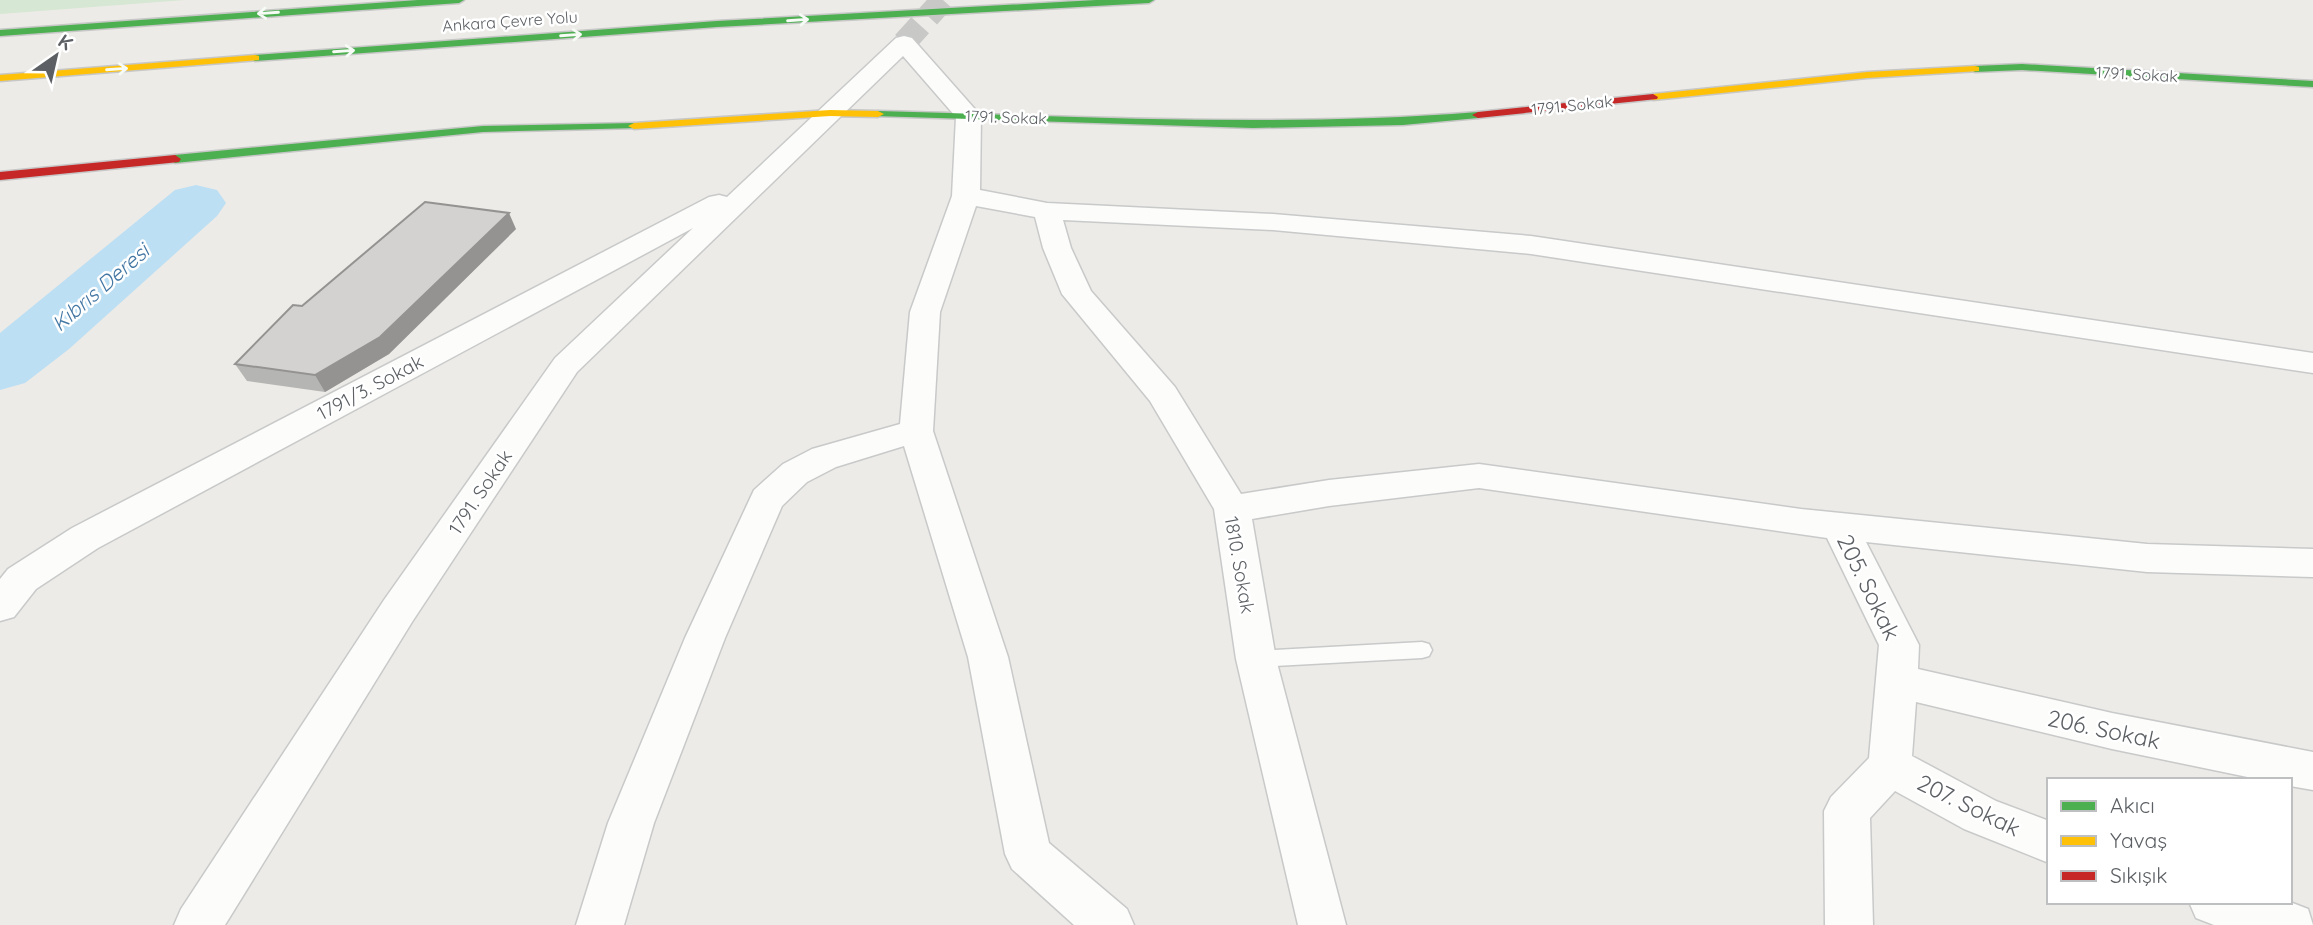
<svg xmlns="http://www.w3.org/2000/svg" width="2313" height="925" font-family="Quicksand,sans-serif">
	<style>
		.green { fill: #d6e7d3 }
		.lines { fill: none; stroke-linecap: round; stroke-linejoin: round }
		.river { fill: #bcdff4; fill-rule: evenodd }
		.street-tunnel { stroke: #c8c8c6; stroke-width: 24; stroke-dasharray: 24 12; stroke-linecap: butt }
		.lane-casing { stroke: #c8c9c9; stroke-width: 3 }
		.street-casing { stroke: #c8c9c9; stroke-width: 3 }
		.fast-casing { stroke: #c7c7c7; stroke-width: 3 }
		.slow-casing { stroke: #c7c7c7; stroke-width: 3 }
		.jam-casing { stroke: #c7c7c7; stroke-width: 3 }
		.lane { fill: #fcfcfb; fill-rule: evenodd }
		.street { fill: #fcfcfb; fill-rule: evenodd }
		.fast { fill: #4caf50; fill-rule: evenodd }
		.slow { fill: #ffc107; fill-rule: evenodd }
		.jam { fill: #c62828; fill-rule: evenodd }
		.wall { fill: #b5b5b3 }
		.shaded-wall { fill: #949392 }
		.building { fill: #d3d2d0; stroke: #949392; stroke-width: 2 }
		.oneway { stroke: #f6fbf6 }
		.labels { text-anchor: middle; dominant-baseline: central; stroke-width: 5; stroke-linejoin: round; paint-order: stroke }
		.far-street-label { font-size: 16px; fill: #5c6064; stroke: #fff }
		.street-label { font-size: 19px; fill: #5c6064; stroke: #fff }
		.water-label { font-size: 21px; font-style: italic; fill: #4276a3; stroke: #fff }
		.near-street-label { font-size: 23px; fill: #5c6064; stroke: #fff }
	</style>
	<rect width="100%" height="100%" fill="#ecebe7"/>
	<path class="green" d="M0 0H185L0 14Z"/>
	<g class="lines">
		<path class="river" d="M196 185 217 190 226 203 217 216 69 349 25 383 0 390V333L175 190Z"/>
		<path class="street-tunnel" d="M904 43 943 0"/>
		<defs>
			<path id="lane" d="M1422 642 1429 644 1432 650 1429 656 1422 658 1256 667 1249 665 1246 659 1249 653 1256 651Z"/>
			<path id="street" d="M904 36 912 38 981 116 980 190 1047 203 1273 214 1531 236 2313 353V373L1531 254 1273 230 1063 220 1071 248 1091 291 1175 387 1241 494 1329 480 1479 464 1801 509 2147 544 2313 549V577L2147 572 1866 542 1919 645 1918 669 2112 713 2313 752V790L2290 786V780H2262L2112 749 1916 702 1912 756 1996 801 2049 821V863L1964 829 1895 791 1870 818 1873 925H1825L1824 811 1831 797 1869 758 1879 645 1827 538 1479 488 1329 506 1252 519 1276 659 1346 925H1298L1236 659 1214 509 1150 401 1062 294 1043 248 1035 217 976 206 940 312 933 431 1008 657 1049 843 1127 909 1134 925H1074L1012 869 1005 854 968 657 904 446 836 467 807 482 782 506 725 638 654 823 624 925H576L608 823 685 638 754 490 783 464 812 449 900 424 910 312 952 196 956 117 903 56 577 372 412 622 225 925H174L181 909 384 600 555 358 693 228 98 548 36 589 14 617 0 621V579L8 569 72 528 709 197 719 195 727 197 896 38Z
				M2189 902H2290L2308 909 2313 925H2214L2196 918Z"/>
			<path id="fast" d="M418 0H464L459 3 0 36V30Z
				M1096 0H1154L1149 3 717 27 255 61 250 58 255 55 717 21Z
				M2022 64 2313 81V87L2022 70 1975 72 1970 69 1975 66Z
				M878 111C1078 116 1278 128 1478 112L1484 115 1478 118 1403 125 1253 128 874 116 872 114Z
				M634 123 640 126 638 128 483 132 175 163 169 159 175 155 483 126Z"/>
			<path id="slow" d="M255 55 259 56V60L0 81V75Z
				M1975 66 1979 67V71L1867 78 1653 100 1648 97 1653 94 1867 72Z
				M830 110 878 111 884 114 878 117 830 116 634 129 628 126 634 123Z"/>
			<path id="jam" d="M1653 94 1658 97 1657 99 1478 118 1472 115 1478 112Z
				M175 155 181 159 179 162 0 180V172Z"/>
		</defs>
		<use href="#lane" class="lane-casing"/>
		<use href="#street" class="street-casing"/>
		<use href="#fast" class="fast-casing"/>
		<use href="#slow" class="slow-casing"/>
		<use href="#jam" class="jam-casing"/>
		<use href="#lane" class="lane"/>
		<use href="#street" class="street"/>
		<use href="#fast" class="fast"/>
		<use href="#slow" class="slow"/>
		<use href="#jam" class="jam"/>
	</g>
	<path class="wall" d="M516 229 389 354 325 392 247 381 235 364 302 306Z"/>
	<path class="shaded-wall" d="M509 213 516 229 389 354 325 392 315 375Z"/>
	<path class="building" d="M425 202 509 213 380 337 315 375 235 364 293 305 302 306Z"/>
	<defs><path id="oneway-shaft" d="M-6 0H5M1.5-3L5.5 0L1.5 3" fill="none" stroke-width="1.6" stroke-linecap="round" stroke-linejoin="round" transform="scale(1.75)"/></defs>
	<g class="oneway">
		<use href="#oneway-shaft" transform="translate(268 13) rotate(176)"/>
		<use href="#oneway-shaft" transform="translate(798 20) rotate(-4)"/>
		<use href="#oneway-shaft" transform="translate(571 35) rotate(-4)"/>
		<use href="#oneway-shaft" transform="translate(344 51) rotate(-4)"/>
		<use href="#oneway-shaft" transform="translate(117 69) rotate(-4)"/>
	</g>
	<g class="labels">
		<g class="far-street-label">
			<text transform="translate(510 21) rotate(-4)">Ankara Çevre Yolu</text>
			<text transform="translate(2137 74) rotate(3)">1791. Sokak</text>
			<text transform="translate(1572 105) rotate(-6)">1791. Sokak</text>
			<text transform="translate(1006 117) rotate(2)">1791. Sokak</text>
		</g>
		<g class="street-label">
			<text transform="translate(370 387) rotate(-28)">1791/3. Sokak</text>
			<text transform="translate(480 492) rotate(-56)">1791. Sokak</text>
			<text transform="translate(1240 565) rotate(80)">1810. Sokak</text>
		</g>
		<g class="water-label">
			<text transform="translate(100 287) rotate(-41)">Kıbrıs Deresi</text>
		</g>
		<g class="near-street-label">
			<text transform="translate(1869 587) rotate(64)">205. Sokak</text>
			<text transform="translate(2104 729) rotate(12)">206. Sokak</text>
			<text transform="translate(1969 805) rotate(26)">207. Sokak</text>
		</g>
	</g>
	<rect x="2047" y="778" width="245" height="126" fill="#ffffff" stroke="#bebfc1" stroke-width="2"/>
	<rect x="2061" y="801" width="35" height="10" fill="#4caf50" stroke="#bebfc1" stroke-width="2"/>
	<text x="2110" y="813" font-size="21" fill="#5c6064">Akıcı</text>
	<rect x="2061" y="836" width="35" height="10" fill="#ffc107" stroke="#bebfc1" stroke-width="2"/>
	<text x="2110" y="848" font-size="21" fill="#5c6064">Yavaş</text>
	<rect x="2061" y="871" width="35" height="10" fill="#c62828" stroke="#bebfc1" stroke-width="2"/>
	<text x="2110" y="883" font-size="21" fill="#5c6064">Sıkışık</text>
	<g transform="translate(56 56) rotate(34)" stroke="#ffffff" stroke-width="5" paint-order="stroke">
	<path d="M0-5L12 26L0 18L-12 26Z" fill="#5c6064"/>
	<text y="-10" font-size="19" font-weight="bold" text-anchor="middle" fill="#5c6064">K</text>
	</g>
</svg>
